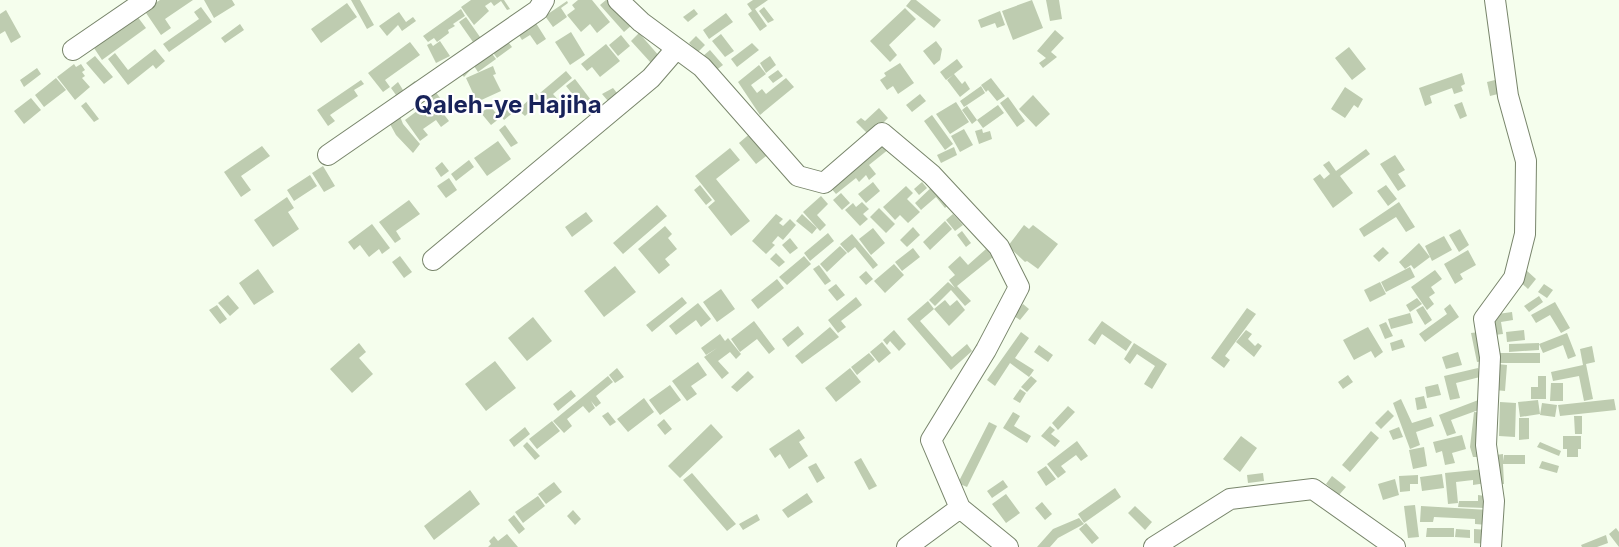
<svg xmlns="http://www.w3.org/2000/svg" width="1619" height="547" font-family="Inter,sans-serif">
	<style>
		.building { fill: #beccb0 }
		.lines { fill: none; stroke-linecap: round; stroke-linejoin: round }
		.minor-casing { stroke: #78856b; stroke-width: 22 }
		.minor { stroke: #fff; stroke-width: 20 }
		.labels { text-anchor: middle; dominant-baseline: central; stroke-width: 4.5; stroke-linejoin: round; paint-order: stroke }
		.quarter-label { font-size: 24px; font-weight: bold; fill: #18235a; stroke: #fff }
	</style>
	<rect width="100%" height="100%" fill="#f5feed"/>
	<path class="building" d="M160 0H193L165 19 171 28 161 35 144 10Z
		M204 0H232L235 5 214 18Z
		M351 0H360L374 25 367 29Z
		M471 0H504L510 9 507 10 501 1 494 6 491 2 485 6 489 11 474 25 461 7Z
		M578 0H592L610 22 597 33 590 24 581 32 567 15 575 9 572 5Z
		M606 0H609L632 25 624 32 600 5Z
		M753 0H768L755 9 767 26 760 31 748 14 752 11 747 4Z
		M911 0H916L941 20 934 28 906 6Z
		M1032 0 1043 28 1013 40 1002 11Z
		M1046 0H1059L1062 19 1050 21Z
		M567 1 568 3 561 8 567 17 553 27 545 16Z
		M347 3 357 17 321 43 311 29Z
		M201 7 212 22 169 52 163 44 199 19 194 12Z
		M764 7 774 20 768 23 759 11Z
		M905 8 916 19 889 45 897 55 890 62 870 41Z
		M461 9 465 16 453 24 455 26 448 30 449 33 437 42 434 38 428 42 423 36Z
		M694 9 698 14 688 22 683 17Z
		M6 10 21 37 11 43 5 31 0 34V14Z
		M1000 11 1005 25 997 28 995 23 981 28 978 20Z
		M399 12 406 22 413 17 416 21 402 31 398 25 387 36 379 26Z
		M726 13 733 22 709 39 703 30Z
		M137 16 146 28 102 60 94 48Z
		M466 17 480 37 473 42 459 22Z
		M534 20 546 39 537 45 530 35 522 40 517 32Z
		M240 24 244 30 225 43 221 38Z
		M1055 30 1064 38 1051 52 1057 57 1043 68 1039 63 1046 58 1037 51Z
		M571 32 585 55 570 65 555 42Z
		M639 33 660 57 652 64 631 41Z
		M721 34 734 51 725 57 712 41Z
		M621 35 630 46 618 56 609 45Z
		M696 36 705 45 698 52 689 43Z
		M506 39 512 47 497 58 491 50Z
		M440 41 450 56 436 63 427 45 431 43 433 46Z
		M936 41 942 49 940 60 934 65 923 51Z
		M410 42 420 55 385 80 390 87 383 92 368 73Z
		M752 43 759 50 737 67 731 59Z
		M606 44 620 61 600 77 592 67 587 71 581 64Z
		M1349 47 1366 69 1352 80 1335 58Z
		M155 49 165 61 156 69 153 65 128 85 108 59 115 53 128 70Z
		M710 50 723 65 715 71 703 56Z
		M490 51 496 59 478 72 474 66 464 77 460 72Z
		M95 56 113 77 104 84 86 63Z
		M770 56 776 65 766 73 760 63Z
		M957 59 963 67 954 74 962 84 965 81 970 89 960 97 947 80 953 75 946 80 940 72Z
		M900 63 914 83 898 94 893 86 887 90 880 80 886 76 884 73Z
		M74 64 76 67 81 64 85 70 82 72 85 76 82 78 90 87 75 100 57 77Z
		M759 65 766 74 751 85 757 93 762 89 766 94 786 78 794 87 760 115 738 82Z
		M493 66 496 74 493 75 501 91 477 102 466 78Z
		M37 68 41 74 24 87 20 80Z
		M778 70 783 76 773 83 768 77Z
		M566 71 572 78 553 94 561 103 554 109 540 93Z
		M1462 73 1465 84 1461 86 1463 91 1454 94 1452 88 1430 96 1432 103 1425 106 1419 88Z
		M56 78 66 90 44 107 35 95Z
		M991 78 1005 96 997 101 988 90 986 92 981 85Z
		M575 79 597 108 589 115 566 86Z
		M361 80 364 84 354 90 358 96 330 115 335 121 328 126 317 110Z
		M1495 80 1498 94 1490 96 1487 82Z
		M415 81 420 88 401 102 391 88 398 82 403 90Z
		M981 86 985 93 964 107 960 101Z
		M1345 87 1363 99 1358 108 1354 105 1345 118 1331 109Z
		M613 88 617 93 608 101 602 94Z
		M434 90 441 99 435 103 449 121 441 127 436 120 423 129 428 135 420 141 405 120 429 102V94Z
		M536 93 542 100 525 116 518 110Z
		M920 94 926 101 912 112 906 105Z
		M1033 95 1050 114 1036 127 1019 109Z
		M1008 97 1025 121 1017 127 1000 103Z
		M31 98 41 110 24 124 14 111Z
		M86 102 99 119 94 122 81 106Z
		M956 102 969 122 950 134 936 114Z
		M1462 102 1467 116 1460 119 1454 105Z
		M510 105 515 111 504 120 500 115Z
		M998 105 1004 113 983 128 977 120Z
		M490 106 500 118 491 125 481 113Z
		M967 106 977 120 972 124 962 110Z
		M879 108 888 118 870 136 856 122 861 118 865 121Z
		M399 114 403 124 420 144 413 153 396 135 390 124 394 122 392 118Z
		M932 115 953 144 945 150 924 121Z
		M505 125 518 143 511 147 499 130Z
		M964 129 973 145 960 152 951 136Z
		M982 129 983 133 990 131 992 139 979 144 975 131Z
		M753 131 770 153 756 164 739 143Z
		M498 141 511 159 487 176 474 158Z
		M884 143 889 149 869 165 876 174 869 180 866 175 859 182 856 178 836 194 830 187Z
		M262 146 270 156 241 176 251 190 241 197 224 172Z
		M954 147 957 155 941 163 937 155Z
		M730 148 740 160 716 179 750 221 731 236 708 207 715 201 695 176Z
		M1366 149 1370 154 1340 176 1353 193 1333 208 1313 179 1320 174 1324 179 1330 174 1323 165 1329 161 1336 171Z
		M1395 155 1405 170 1398 174 1406 186 1398 191 1380 164Z
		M469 160 474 167 456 181 451 174Z
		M442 162 449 171 441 177 435 168Z
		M323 166 335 186 324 192 312 173Z
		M310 175 317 186 294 201 287 190Z
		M449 178 457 190 446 198 437 186Z
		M873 182 880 191 866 203 858 194Z
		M922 182 927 188 919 195 914 189Z
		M936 183 952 201 945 208 936 197 921 210 915 203Z
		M700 185 712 200 706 205 694 190Z
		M1386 185 1397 199 1388 206 1377 191Z
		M906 186 913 193 907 199 920 212 908 223 900 215 895 220 883 207Z
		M841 193 850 203 842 210 833 200Z
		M821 196 828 204 817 215 826 225 820 231 803 212Z
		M287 197 294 208 288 212 299 229 273 247 254 220Z
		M409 200 420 214 396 231 401 239 395 243 379 222Z
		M862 202 869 209 863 214 868 219 860 226 845 210 853 203 856 207Z
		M1399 202 1415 227 1406 232 1396 217 1364 237 1359 229Z
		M657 205 667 216 623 254 613 243Z
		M879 208 895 224 886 233 870 217Z
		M586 212 593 221 572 237 565 227Z
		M776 214 783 219 779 223 783 226 790 219 796 225 783 240 778 236 772 243 775 245 766 254 752 241Z
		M802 214 817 228 812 234 796 221Z
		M953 214 963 225 955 231 946 220Z
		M945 221 952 229 930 250 923 242Z
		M372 224 390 248 382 254 379 249 369 257 360 245 354 250 348 242Z
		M1024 225 1029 229 1033 225 1058 244 1038 269 1027 261 1025 262 1008 246Z
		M665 226 672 234 668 238 677 249 665 259 670 265 659 274 638 249Z
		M913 227 920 235 907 247 900 240Z
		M873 228 885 243 871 255 859 239Z
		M1460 229 1469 245 1459 252 1449 235Z
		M962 231 971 243 966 247 957 235Z
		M828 233 834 241 810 261 804 253Z
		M852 234 878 265 873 269 855 247 848 253 840 244Z
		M1444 236 1452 250 1432 261 1425 246Z
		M790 238 798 248 790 254 782 245Z
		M1419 243 1430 257 1414 269 1411 265 1405 269 1399 262Z
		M840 246 847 253 827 272 820 264Z
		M1383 247 1389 253 1379 262 1373 256Z
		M913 248 920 257 902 271 895 262Z
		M986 249 993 257 957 286 971 301 965 306 951 290 935 306 929 300 948 282 955 288 949 280 955 275 948 267 960 256 968 265Z
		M1468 250 1476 265 1460 274 1463 279 1455 284 1444 264Z
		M776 253 785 262 779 267 770 259Z
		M400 256 412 272 404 278 392 262Z
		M804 256 811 264 787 285 779 277Z
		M894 264 904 275 885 293 874 281Z
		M819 265 831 281 825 285 813 269Z
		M615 266 636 292 604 317 584 291Z
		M1410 267 1415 277 1386 292 1381 282Z
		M258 269 274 292 254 305 239 283Z
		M1435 270 1442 279 1431 287 1435 293 1429 297 1434 304 1427 310 1411 287Z
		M1526 270 1536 279 1528 289 1517 279Z
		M866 271 873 279 866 285 859 277Z
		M777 279 784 288 758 309 751 300Z
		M1380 282 1386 294 1370 302 1364 290Z
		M836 284 845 295 837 301 828 290Z
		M1544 284 1553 290 1547 298 1538 292Z
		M721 289 735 309 717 322 703 302Z
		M228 295 239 308 230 316 218 303Z
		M1539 296 1543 302 1529 312 1524 306Z
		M682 297 687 303 652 332 646 325Z
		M856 297 862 305 841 321 846 327 838 333 828 320Z
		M1417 298 1422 304 1410 312 1406 305Z
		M945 300 950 306 957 300 965 310 949 326 934 309Z
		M928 301 934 309 920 321 952 357 967 344 972 351 951 370 907 319Z
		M1555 302 1570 328 1561 333 1550 315 1536 323 1531 315Z
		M698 303 711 319 701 327 696 320 676 335 669 326Z
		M1023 304 1029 309 1020 320 1014 316Z
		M1450 304 1459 317 1425 342 1419 334 1447 314 1444 309Z
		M217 305 227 319 220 324 209 310Z
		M1423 306 1432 320 1425 325 1416 310Z
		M1247 308 1256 314 1225 356 1230 360 1224 368 1211 358Z
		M1512 312 1513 320 1501 322 1503 334 1494 335 1491 315Z
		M1410 313 1413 323 1391 329 1388 319Z
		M533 317 552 341 527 361 508 338Z
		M754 321 775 349 769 354 757 339 740 352 731 339Z
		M1102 321 1132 342 1126 351 1102 334 1095 345 1088 340Z
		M1386 322 1393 336 1385 339 1379 325Z
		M798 326 804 334 788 347 782 339Z
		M830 327 839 337 802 364 795 356Z
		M1368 327 1383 352 1375 358 1371 351 1354 360 1343 340Z
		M894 330 906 344 899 351 890 341 887 345 883 340Z
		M1246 330 1252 334 1248 339 1255 346 1258 343 1262 346 1254 357 1236 342Z
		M1524 330 1525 340 1507 342 1506 332Z
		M1021 332 1029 338 1015 358 1034 370 1029 377 1010 363 995 386 987 380Z
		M1479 332 1485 361 1477 362 1471 333Z
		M1567 333 1576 356 1568 359 1563 345 1543 353 1539 344Z
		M720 334 725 341 728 338 741 354 736 359 730 352 718 361 729 373 722 379 704 357 717 348 706 355 701 348Z
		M1402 339 1405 347 1392 351 1390 343Z
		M882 342 891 353 879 363 870 352Z
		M359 343 366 352 359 358 373 374 352 393 330 369Z
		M1134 343 1167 364 1152 389 1144 384 1155 366 1137 354 1130 364 1124 359Z
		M1539 343V350L1509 352V344Z
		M1039 345 1053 355 1048 362 1034 352Z
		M1592 346 1595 362 1586 364 1593 399 1584 401 1579 376 1553 381 1551 372 1583 365 1580 349Z
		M1458 352 1462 365 1446 369 1442 357Z
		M869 353 875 360 857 375 851 367Z
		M1500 353H1540V363H1500Z
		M495 361 516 388 486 411 465 384Z
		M698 362 707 375 691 386 697 394 687 401 672 381Z
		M1497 364 1507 365 1505 391 1495 390Z
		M617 368 624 377 615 383 609 375Z
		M850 368 861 382 836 402 825 388Z
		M1478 368 1480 377 1456 383 1460 398 1450 400 1444 376Z
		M748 371 754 377 737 392 731 387Z
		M1348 375 1353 382 1343 389 1338 382Z
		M608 376 613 382 596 396 601 403 596 407 591 401 595 408 589 413 583 406 567 419 572 426 564 433 553 421Z
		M1031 376 1037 381 1027 392 1021 387Z
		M1538 376H1546V399H1531V387H1538Z
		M1551 383H1563V401H1550Z
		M1438 384 1441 395 1427 398 1425 387Z
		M670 385 681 400 660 415 649 400Z
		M1020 389 1026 393 1020 403 1013 399Z
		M571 390 576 396 558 411 553 404Z
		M1424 396 1427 408 1417 410 1415 398Z
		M644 398 654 412 628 432 617 419Z
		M1401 399 1412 423 1431 417 1434 426 1416 432 1420 445 1410 449 1393 403Z
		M1481 399 1484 408 1451 420 1456 433 1447 436 1439 415Z
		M1614 399 1616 410 1560 416 1558 405Z
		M1538 400 1540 414 1520 417 1518 402Z
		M1500 402 1516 403 1515 437 1499 436Z
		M1542 403 1557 405 1555 417 1540 415Z
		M1068 406 1075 412 1058 430 1052 423Z
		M1388 410 1394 416 1381 429 1375 423Z
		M608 412 616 422 610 426 602 416Z
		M1013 412 1020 416 1014 426 1031 436 1027 443 1003 428Z
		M1474 412 1486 413 1481 457H1473L1470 447Z
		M1574 416H1582V434H1575Z
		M1519 418H1529V439L1519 440Z
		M664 419 672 429 665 435 657 425Z
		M552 421 560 431 537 449 529 439Z
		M989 422 997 426 967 487 958 483Z
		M711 424 723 437 680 478 668 466Z
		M1050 426 1055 430 1051 434 1060 441 1055 447 1041 436Z
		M525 427 530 434 514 447 509 440Z
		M1399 427 1403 437 1393 440 1389 431Z
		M799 429 805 438 799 442 808 456 789 469 780 454 775 458 769 449Z
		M1371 431 1379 438 1350 472 1342 465Z
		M1462 435 1466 449 1452 453 1455 463 1445 465 1442 451 1436 453 1433 442Z
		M1241 436 1257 448 1240 472 1223 459Z
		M1563 436H1581V449H1578V457H1567V449H1563Z
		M1077 441 1088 456 1081 461 1076 455 1061 466 1066 472 1058 478 1047 464Z
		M527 442 540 456 535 460 523 446Z
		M1540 442 1561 451 1559 456 1537 447Z
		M1424 447 1427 466 1413 469 1409 450Z
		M1503 454V461L1504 455H1525V464H1503L1504 484H1498L1496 455Z
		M861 458 877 486 869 490 854 462Z
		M1542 461 1559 466 1557 473 1539 468Z
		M816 463 825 478 817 483 808 467Z
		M1046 466 1056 479 1046 486 1037 472Z
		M1485 469 1486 483 1473 485V480L1456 482 1458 503 1448 504 1445 473Z
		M692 473 736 524 727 531 683 480Z
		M1263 473 1264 481 1248 483 1247 475Z
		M1442 474 1444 488 1422 491 1420 477Z
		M1418 475V484H1410V491L1400 492 1399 476Z
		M1332 476 1346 487 1339 495 1326 484Z
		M1395 479 1399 495 1383 500 1378 484Z
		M1003 480 1008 487 992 498 987 491Z
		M554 482 562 492 546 504 538 494Z
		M1115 488 1121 497 1084 523 1078 514Z
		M470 490 480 504 434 540 424 526Z
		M807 493 813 502 788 518 782 510Z
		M1006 494 1020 513 1006 523 992 504Z
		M1478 495 1485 496V508L1458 507 1459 501H1478Z
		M538 496 545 506 523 523 515 512Z
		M1042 502 1052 514 1045 520 1035 508Z
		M1415 505 1419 537 1408 538 1404 506Z
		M1135 506 1152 522 1145 530 1128 513Z
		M1421 506 1489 510 1488 525 1475 524V519L1434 517 1433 522H1420Z
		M573 510 581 519 575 525 567 516Z
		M757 514 760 520 743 530 739 524Z
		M514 515 525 529 519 534 508 520Z
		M1079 518 1084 524 1058 538 1050 547H1037L1053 529Z
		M1086 523 1099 538 1092 544 1079 529Z
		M1427 528H1454V537H1426Z
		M1616 528 1619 532V547L1609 534Z
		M1456 529 1470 530V538L1455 537Z
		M1474 529 1488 530V544L1474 543Z
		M507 534 518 547H488L491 544 489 541 494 536 498 541Z
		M1606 535 1608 543 1597 547H1582L1581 545Z"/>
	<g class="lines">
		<defs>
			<path id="minor" d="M618 0 641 22 702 67 798 176 824 183 882 133 932 175 999 247 1019 287 986 350 931 440 960 508
				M73 50 146 0
				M328 155 538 10 544 0
				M433 260 651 78 676 49
				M907 547 960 508 1008 547
				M1154 547 1230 499 1313 489 1395 547
				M1491 547 1494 501 1486 445 1490 357 1484 319 1514 278 1525 234 1526 161 1508 96 1495 0"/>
		</defs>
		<use href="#minor" class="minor-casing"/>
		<use href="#minor" class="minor"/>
	</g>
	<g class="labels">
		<g class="quarter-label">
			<text x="508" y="104">Qaleh-ye Hajiha</text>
		</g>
	</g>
</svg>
